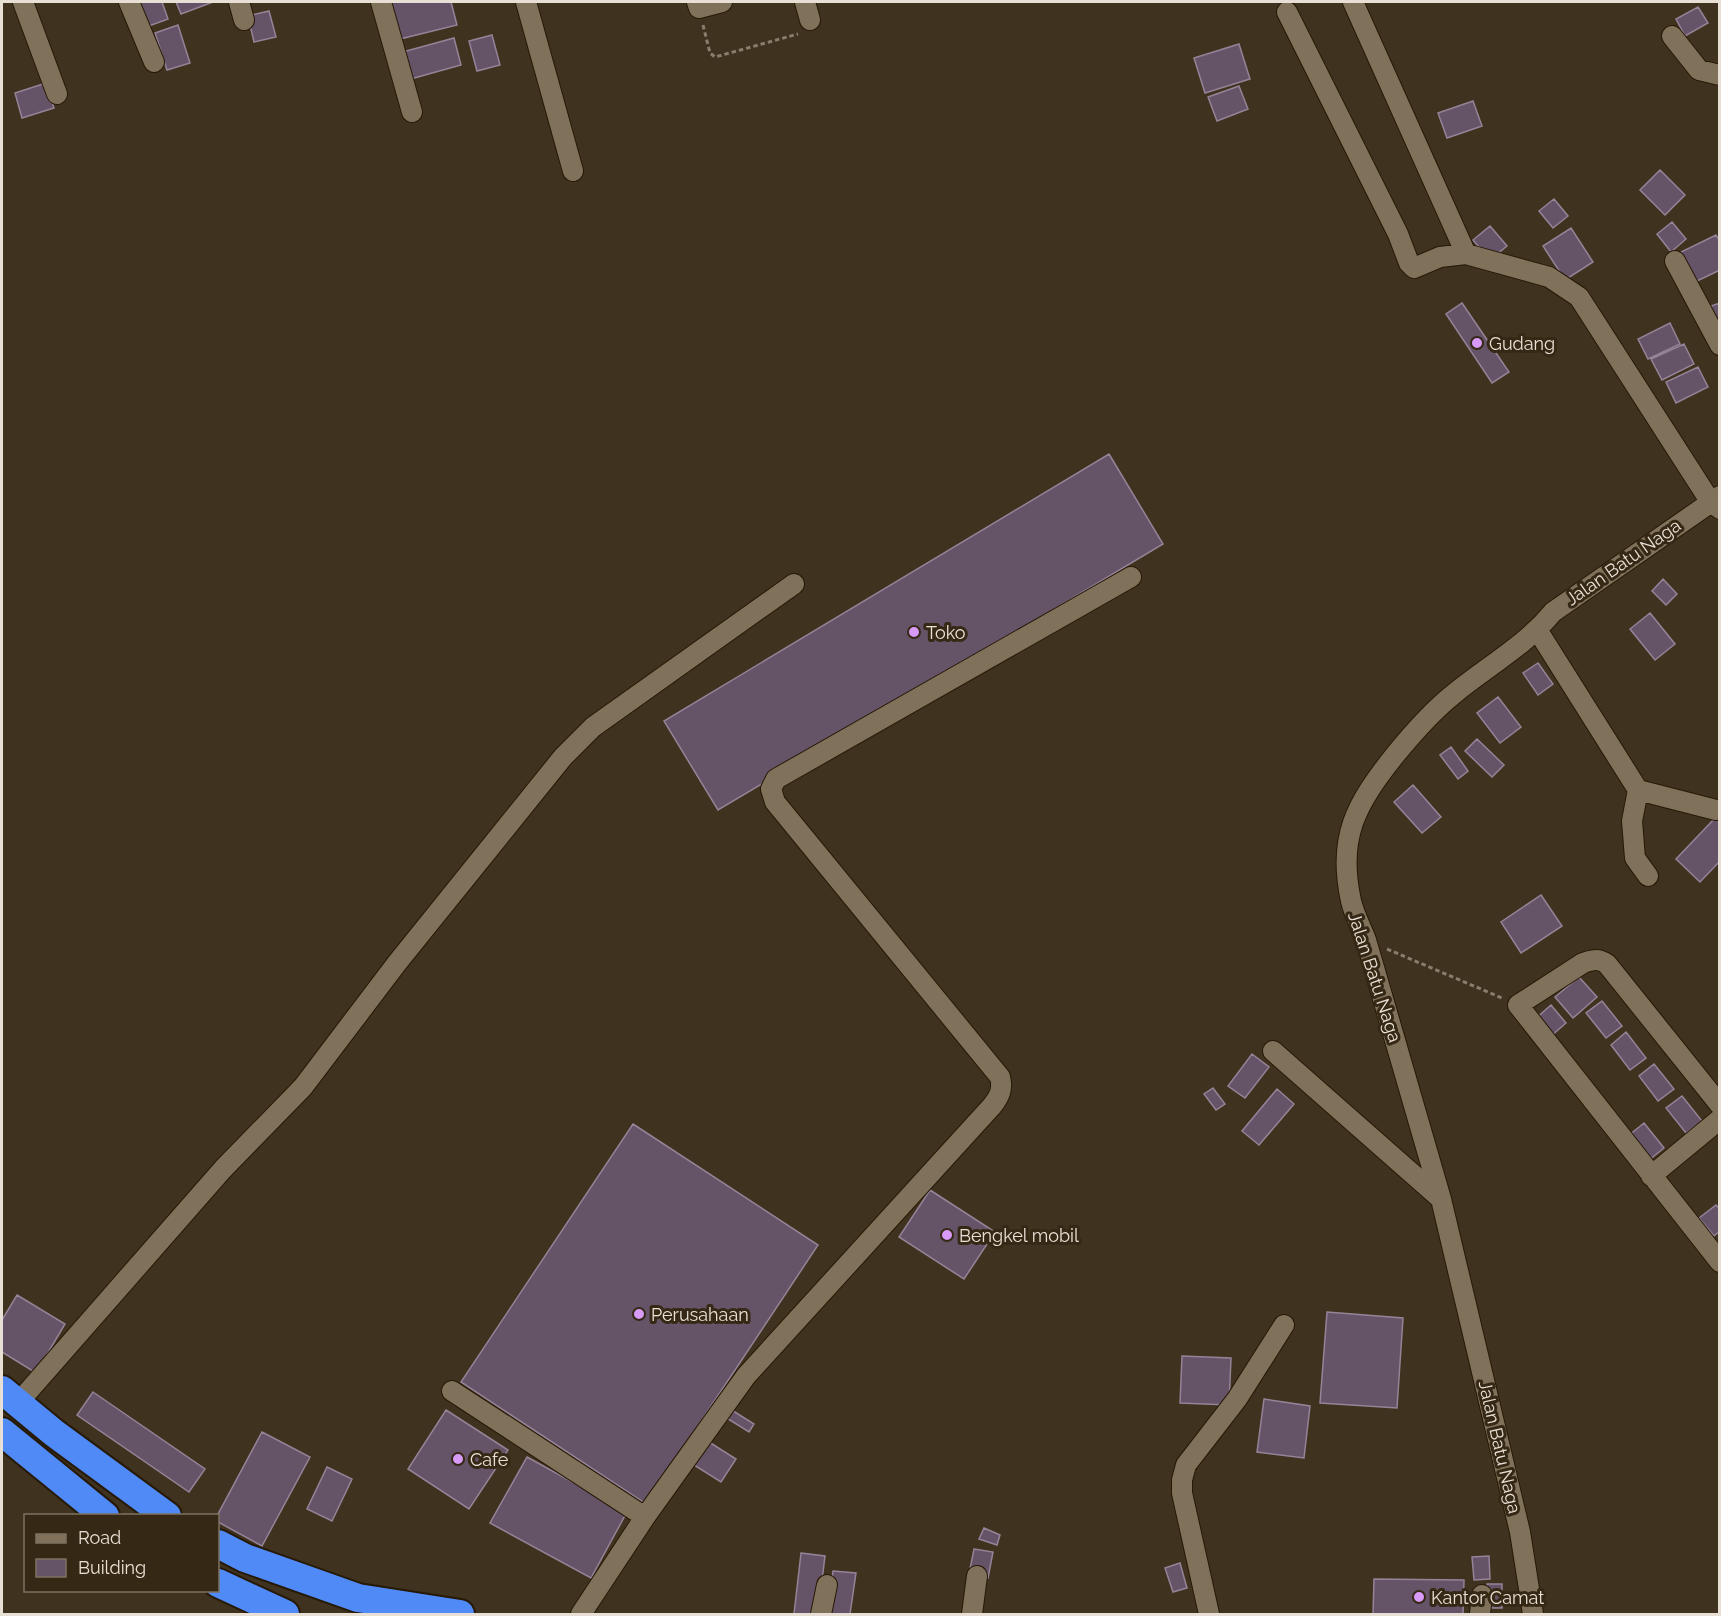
<svg xmlns="http://www.w3.org/2000/svg" width="1721" height="1616" font-family="Raleway,sans-serif">
	<style>
		.building { fill: #655468; stroke: #958398; stroke-width: 1.5 }
		.lines { fill: none; stroke-linecap: round; stroke-linejoin: round }
		.minor-casing { stroke: #261906; stroke-width: 22 }
		.highway-casing { stroke: #261906; stroke-width: 32 }
		.path { stroke: #897e6e; stroke-width: 3; stroke-dasharray: 4.5 3; stroke-linecap: butt }
		.minor { stroke: #80715b; stroke-width: 20 }
		.highway { stroke: #508af7; stroke-width: 28 }
		.poi-dot { fill: #d89af8; stroke: #352814; stroke-width: 2 }
		.labels { text-anchor: middle; dominant-baseline: central; stroke-width: 6; stroke-linejoin: round; paint-order: stroke }
		.poi-label { font-size: 18px; fill: #e9e0d5; stroke: #352814; text-anchor: start }
		.street-label { font-size: 18px; fill: #e9e0d5; stroke: #352814 }
	</style>
	<rect width="100%" height="100%" fill="#3f321e"/>
	<path class="building" d="M137 2H162L168 19 146 27Z
		M176 2H213L181 14Z
		M386 2H451L457 25 396 40Z
		M1698 7 1708 23 1685 36 1676 19Z
		M269 11 276 37 254 42 248 16Z
		M178 25 190 63 167 70 155 33Z
		M492 35 500 65 477 71 469 41Z
		M454 38 461 65 407 80 399 53Z
		M1239 44 1250 79 1205 93 1194 58Z
		M46 83 54 108 22 118 15 93Z
		M1239 86 1248 109 1217 121 1208 97Z
		M1473 101 1482 126 1447 138 1438 113Z
		M1660 170 1685 195 1665 215 1640 190Z
		M1554 199 1568 216 1553 228 1539 211Z
		M1672 222 1686 239 1671 252 1657 234Z
		M1490 226 1507 246 1490 260 1473 240Z
		M1571 228 1593 262 1565 280 1543 246Z
		M1716 235 1720 242V270L1695 282 1681 252Z
		M1462 303 1509 372 1492 383 1446 314Z
		M1720 303V325H1719L1711 306Z
		M1670 323 1680 344 1648 359 1638 339Z
		M1684 344 1694 364 1662 380 1651 359Z
		M1698 367 1708 387 1676 403 1666 382Z
		M1109 454 1163 544 718 810 664 721Z
		M1663 579 1677 594 1666 605 1652 591Z
		M1650 613 1675 644 1655 660 1630 629Z
		M1538 663 1553 684 1538 695 1523 673Z
		M1498 697 1521 727 1500 743 1477 713Z
		M1477 739 1504 765 1492 777 1465 751Z
		M1451 747 1468 771 1458 779 1440 755Z
		M1413 785 1441 817 1422 833 1394 802Z
		M1717 816 1720 818V861L1700 882 1676 859Z
		M1541 895 1562 926 1521 953 1501 922Z
		M1579 977 1597 997 1573 1018 1555 997Z
		M1602 1001 1622 1026 1606 1038 1586 1013Z
		M1551 1005 1566 1023 1550 1037 1535 1019Z
		M1626 1032 1646 1058 1630 1070 1611 1045Z
		M1252 1054 1269 1067 1245 1098 1228 1086Z
		M1654 1064 1674 1089 1658 1101 1639 1076Z
		M1213 1088 1225 1104 1216 1110 1204 1094Z
		M1277 1089 1294 1104 1259 1145 1242 1131Z
		M1682 1096 1702 1121 1686 1133 1666 1108Z
		M1644 1123 1664 1148 1648 1161 1628 1136Z
		M633 1124 818 1245 646 1504 461 1382Z
		M930 1190 995 1232 964 1279 899 1237Z
		M1716 1205 1720 1209V1231L1714 1236 1699 1218Z
		M17 1295 65 1324 36 1373 2 1352V1320Z
		M1327 1312 1403 1318 1397 1408 1320 1403Z
		M1182 1356 1231 1358 1229 1405 1180 1403Z
		M93 1392 205 1469 189 1492 77 1415Z
		M1264 1399 1310 1406 1304 1458 1257 1452Z
		M730 1409 754 1424 749 1432 725 1417Z
		M446 1410 508 1450 469 1509 408 1469Z
		M262 1432 310 1457 262 1546 218 1522 217 1516Z
		M709 1442 736 1459 721 1482 694 1465Z
		M527 1457 627 1512 591 1578 490 1523Z
		M327 1467 352 1479 332 1521 307 1509Z
		M984 1528 1000 1535 997 1545 979 1539Z
		M974 1549 993 1552 988 1578 969 1574Z
		M801 1553 825 1556 818 1614H794Z
		M1489 1556 1490 1579 1474 1580 1472 1557Z
		M1180 1563 1187 1588 1173 1592 1165 1568Z
		M833 1571 856 1573 850 1614H827Z
		M1374 1579 1464 1580 1463 1614H1373Z
		M1487 1584H1502V1608H1487Z"/>
	<g class="lines">
		<defs>
			<path id="minor" d="M23 2 57 94
				M129 2 154 62
				M239 2 244 20
				M381 2 412 112
				M526 2 573 171
				M697 2 699 8 722 2
				M805 2 810 20
				M1353 2 1466 254
				M1287 12 1398 234 1409 263 1414 268 1440 257 1466 254 1549 277 1579 297 1710 501 1720 509
				M1672 36 1699 70 1720 75
				M1675 261 1720 345
				M1538 631 1638 790 1632 821 1635 858 1648 876
				M1638 790 1716 810
				M1273 1051 1441 1199
				M1720 1105 1607 964C1598 958 1593 960 1583 963L1518 1005 1720 1262
				M1651 1176 1720 1119
				M452 1391 645 1517
				M18 1403 223 1169 303 1087 397 963 563 757 593 727 794 584
				M581 1614 645 1517 746 1376 992 1106C1000 1096 1003 1089 1000 1077L775 802 771 789 776 779 1131 577
				M821 1614 827 1585
				M972 1614 977 1576
				M1209 1614 1182 1493V1480L1186 1465 1237 1399 1284 1325
				M1480 1614 1482 1595
				M1533 1614 1520 1532 1441 1199 1366 940C1361 927 1354 914 1351 901 1337 837 1356 804 1395 755 1413 733 1432 711 1455 693 1488 666 1526 645 1553 612L1720 496"/>
			<path id="highway" d="M2 1390 54 1433 167 1516
				M2 1432 105 1516
				M218 1544 245 1558 358 1598 460 1614
				M218 1583 285 1614"/>
		</defs>
		<use href="#minor" class="minor-casing"/>
		<use href="#highway" class="highway-casing"/>
		<path class="path" d="M703 25 710 53 715 57 798 34
			M1387 949 1502 998"/>
		<use href="#minor" class="minor"/>
		<use href="#highway" class="highway"/>
	</g>
	<g class="poi-dot">
		<circle cx="1477" cy="343" r="6"/>
		<circle cx="914" cy="632" r="6"/>
		<circle cx="947" cy="1235" r="6"/>
		<circle cx="639" cy="1314" r="6"/>
		<circle cx="458" cy="1459" r="6"/>
		<circle cx="1419" cy="1597" r="6"/>
	</g>
	<g class="labels">
		<g class="poi-label">
			<text x="1489" y="343">Gudang</text>
			<text x="926" y="632">Toko</text>
			<text x="959" y="1235">Bengkel mobil</text>
			<text x="651" y="1314">Perusahaan</text>
			<text x="470" y="1459">Cafe</text>
			<text x="1431" y="1597">Kantor Camat</text>
		</g>
		<g class="street-label">
			<text transform="translate(1623 562) rotate(-35)">Jalan Batu Naga</text>
			<text transform="translate(1375 977) rotate(72)">Jalan Batu Naga</text>
			<text transform="translate(1500 1447) rotate(77)">Jalan Batu Naga</text>
		</g>
	</g>
	<rect width="1721" height="1616" fill="none" stroke="#e9e0d5" stroke-width="6"/>
	<rect x="24" y="1514" width="195" height="78" fill="#352814" stroke="#7d7261" stroke-width="1.5"/>
	<rect x="36" y="1534" width="30" height="9" fill="#80715b" stroke="#7d7261" stroke-width="1.5"/>
	<text x="78" y="1544" font-size="18" fill="#e9e0d5">Road</text>
	<rect x="36" y="1559" width="30" height="18" fill="#655468" stroke="#7d7261" stroke-width="1.5"/>
	<text x="78" y="1574" font-size="18" fill="#e9e0d5">Building</text>
</svg>
